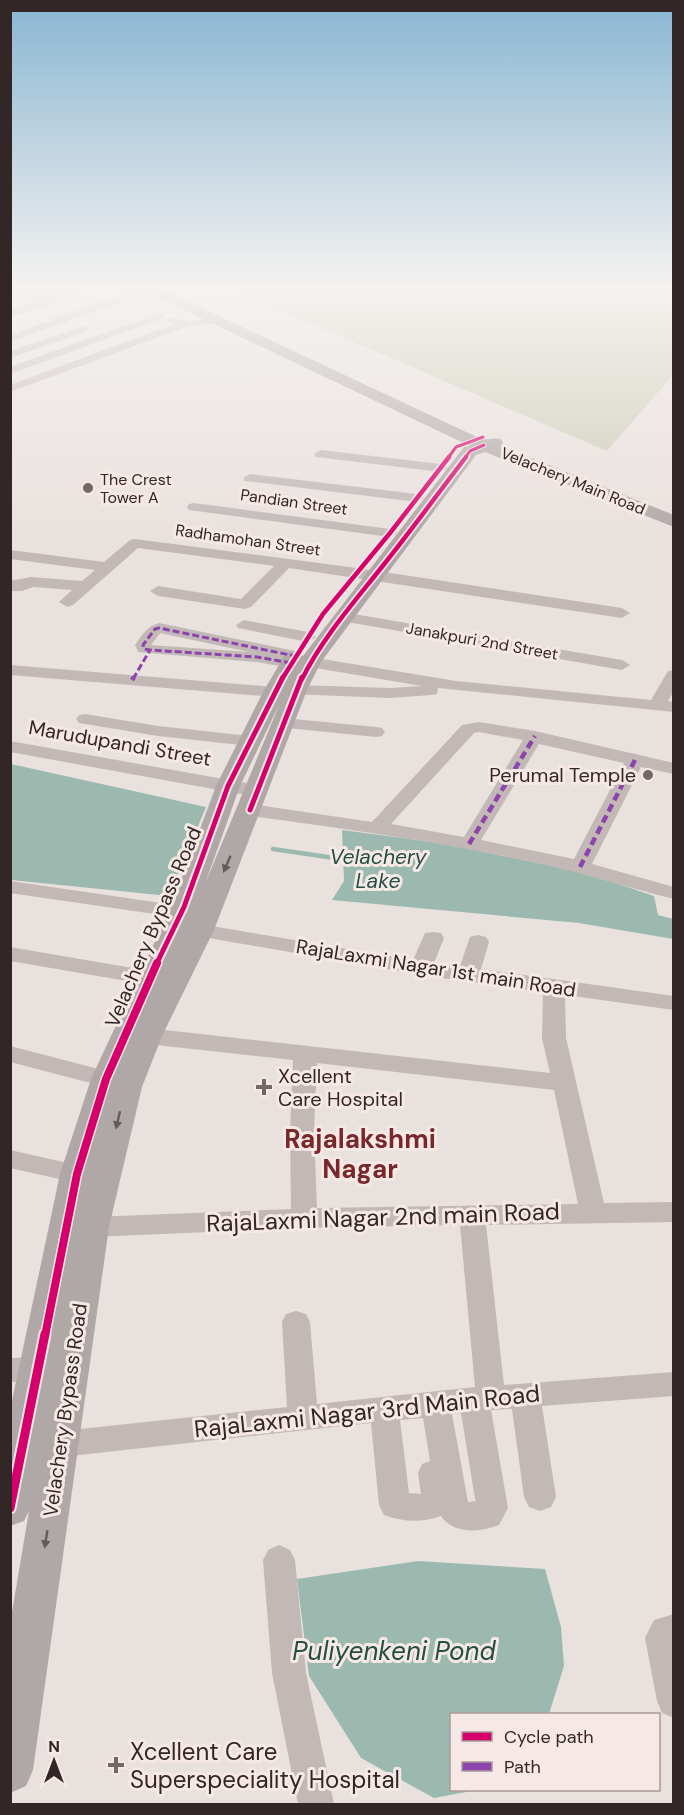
<svg xmlns="http://www.w3.org/2000/svg" width="684" height="1815" font-family="'DM Sans',sans-serif">
	<style>
		.green { fill: #cfccb9 }
		.water { fill: #9cb9b0 }
		.lines { fill: none; stroke-linecap: round; stroke-linejoin: round }
		.stream-far1 { stroke: #9cb9b0; stroke-width: 2 }
		.stream { stroke: #9cb9b0; stroke-width: 4.5 }
		.minor { fill: #c2b9b7; fill-rule: evenodd }
		.major { fill: #b0a8a7; fill-rule: evenodd }
		.quiet-far1 { stroke: #8e44ad; stroke-width: 3; stroke-dasharray: 7 3; stroke-linecap: butt }
		.quiet { stroke: #8e44ad; stroke-width: 4.5; stroke-dasharray: 8 4.5; stroke-linecap: butt }
		.cycleway-far4-casing { stroke: #f6e9e5; stroke-width: 5 }
		.cycleway-far3-casing { stroke: #f6e9e5; stroke-width: 8 }
		.cycleway-far2-casing { stroke: #f6e9e5; stroke-width: 9 }
		.cycleway-far1-casing { stroke: #f6e9e5; stroke-width: 11 }
		.cycleway-casing { stroke: #f6e9e5; stroke-width: 13 }
		.cycleway-far4 { stroke: #d6006c; stroke-width: 3 }
		.cycleway-far3 { stroke: #d6006c; stroke-width: 4.5 }
		.cycleway-far2 { stroke: #d6006c; stroke-width: 5 }
		.cycleway-far1 { stroke: #d6006c; stroke-width: 8 }
		.cycleway { stroke: #d6006c; stroke-width: 9 }
		.oneway { fill: #645b5a }
		.poi-dot { fill: #726866; stroke: #f6e9e5; stroke-width: 2 }
		.labels { text-anchor: middle; dominant-baseline: central; stroke-width: 6; stroke-linejoin: round; paint-order: stroke }
		.far-poi-label { font-size: 16px; fill: #322726; stroke: #f6e9e5; text-anchor: start }
		.far-street-label { font-size: 16px; fill: #322726; stroke: #f6e9e5 }
		.street-label { font-size: 20px; fill: #322726; stroke: #f6e9e5 }
		.poi-label { font-size: 20px; fill: #322726; stroke: #f6e9e5; text-anchor: end }
		.water-label { font-size: 21px; font-style: italic; fill: #214e45; stroke: #f6e9e5 }
		.near-street-label { font-size: 24px; fill: #322726; stroke: #f6e9e5 }
		.near-poi-label { font-size: 24px; fill: #322726; stroke: #f6e9e5; text-anchor: start }
		.near-neighbourhood-label { font-size: 26px; font-weight: bold; fill: #78282b; stroke: #f6e9e5 }
		.near-water-label { font-size: 26px; font-style: italic; fill: #214e45; stroke: #f6e9e5 }
	</style>
	<rect width="100%" height="100%" fill="#e9e1de"/>
	<path class="green" d="M226 287H673V375L607 451Z"/>
	<path class="water" d="M11 764 206 807 169 896 11 880Z
		M342 830 441 843 586 873 654 896 658 915 673 919V939L579 923 332 900 344 881Z
		M418 1561 545 1569 561 1627 564 1666 549 1714H452V1790H477L434 1798 361 1758 309 1676 297 1579Z"/>
	<g class="lines">
		<path class="stream-far1" d="M18 314 58 300 84 287"/>
		<path class="stream" d="M273 849 348 860"/>
		<path class="minor" d="M70 287H84L10 317V310L36 300 10 298V292L48 295Z
			M150 287 158 289 10 342V335L82 308Z
			M160 313 164 314V318L10 374V367Z
			M170 317 190 322 218 317 223 320 218 323 186 327 10 392V385L174 324 165 320Z
			M84 326 89 329 88 331 10 358V351Z
			M321 450 441 464 448 468 441 472 316 457 314 454Z
			M250 474 417 494 424 498 417 502 245 481 243 478Z
			M194 503 390 529 397 533 390 537 189 510 187 507 189 504Z
			M135 539 357 568 622 608 630 613 622 618 289 568 251 607 245 609 158 596 150 591 158 586 241 599 274 566 138 548 73 605 67 607 59 602 72 590 33 587 22 591H10V581L31 577 82 581 95 570 10 559V550L104 562 130 540Z
			M342 612 622 660 630 665 622 670 336 620 334 617 336 614Z
			M244 620 308 632 316 637 308 642 238 628 236 625Z
			M159 623 295 651 303 656 298 660 299 663 297 667 291 668 257 662 138 652 135 645C142 635 147 626 159 623ZM160 633 249 652 151 645Z
			M310 657 456 681 651 700 668 671 674 670V691L668 701 674 702V712L438 688 437 694 431 695 390 698 290 694 287 690 290 686 296 685 390 688 422 686 304 666 302 662 304 658Z
			M10 665 274 687 280 688 283 692 280 696 274 697 10 675Z
			M85 714 158 726 250 736 256 737 259 741 256 745 250 746 158 736 79 723 76 719 79 715Z
			M283 718 376 727 382 728 385 732 382 736 376 737 277 727 274 723 277 719Z
			M479 722 535 731 674 763V774L641 767 592 864 674 887V899C629 888 586 874 542 864 445 843 348 829 250 816L243 814 240 810 243 806 250 804 372 822 462 725ZM479 732 523 740 464 837 391 824 474 733ZM539 744 624 763 574 859 481 840Z
			M10 741 257 785 264 787 266 791 264 795 257 797 10 752Z
			M10 881 182 906 189 908 193 912 189 916 182 918 10 893Z
			M200 924 413 960 425 933 433 932 441 933 444 938 434 963 460 966 470 937 478 935 486 937 489 942 481 969 674 996V1010L565 995 566 1038 604 1203 674 1202V1222L486 1225 504 1385 674 1372V1396L542 1406 556 1497 551 1507 540 1511 529 1507 524 1497 512 1409 491 1410 508 1508 499 1525C481 1532 454 1535 441 1516 422 1523 403 1522 384 1515L379 1505 371 1423 61 1457 50 1453 46 1444 50 1435 61 1431 287 1407 282 1322 286 1314 296 1311 306 1314 310 1322 317 1404 475 1387 460 1225 304 1228 92 1237 83 1234 79 1227 83 1220 92 1217 291 1209 290 1131 293 1060 147 1044 139 1041 135 1036 139 1031 147 1028 550 1073 542 1038 543 992 421 975 192 935 189 930 192 925ZM317 1063 554 1090 578 1204 317 1208 314 1131ZM461 1413 475 1499 476 1501 468 1502 452 1414ZM423 1418 430 1461 422 1464 418 1473 421 1494 409 1493 400 1420Z
			M10 947 150 971 158 973 161 978 158 983 150 985 10 961Z
			M10 1046 114 1073 118 1079 114 1085 106 1087 10 1062Z
			M10 1150 86 1167 90 1174 86 1181 77 1183 10 1168Z
			M38 1357 48 1361 53 1369 48 1377 38 1381 10 1382V1358Z
			M279 1545 290 1550 295 1560 306 1673 334 1804H298L272 1673 263 1560 268 1550Z
			M674 1614V1718L662 1713 657 1701 645 1638 654 1620Z"/>
		<path class="major" d="M141 287H157L479 438C487 441 493 437 501 439L503 443 501 446 674 515V527L485 452 476 455 321 662 307 690 214 930 162 1036 142 1087 109 1227 33 1770 26 1786 10 1793V1624L29 1511 24 1521 10 1526V1410L60 1174 91 1079 171 907 216 786 263 692 286 653 294 652 303 656 464 447 470 446 142 290ZM280 703 205 884 240 786Z"/>
		<path class="quiet-far1" d="M291 663 257 657 150 650 144 649 143 645 155 629 159 628 295 656
			M133 679 150 650"/>
		<path class="quiet" d="M132 680 134 677
			M469 844 535 736
			M580 867 635 760"/>
		<defs>
			<path id="cycleway-far4" d="M448 458 456 447 483 437
				M465 458 470 451 484 445"/>
			<path id="cycleway-far3" d="M282 679 323 614 390 533 449 457
				M302 679C323 637 356 600 385 563 413 528 439 492 466 457"/>
			<path id="cycleway-far2" d="M250 810 302 677
				M156 965 184 907 228 786 283 677"/>
			<path id="cycleway-far1" d="M45 1336 77 1174 106 1079 157 963"/>
			<path id="cycleway" d="M10 1508 45 1334"/>
		</defs>
		<use href="#cycleway-far4" class="cycleway-far4-casing"/>
		<use href="#cycleway-far3" class="cycleway-far3-casing"/>
		<use href="#cycleway-far2" class="cycleway-far2-casing"/>
		<use href="#cycleway-far1" class="cycleway-far1-casing"/>
		<use href="#cycleway" class="cycleway-casing"/>
		<use href="#cycleway-far4" class="cycleway-far4"/>
		<use href="#cycleway-far3" class="cycleway-far3"/>
		<use href="#cycleway-far2" class="cycleway-far2"/>
		<use href="#cycleway-far1" class="cycleway-far1"/>
		<use href="#cycleway" class="cycleway"/>
	</g>
	<defs><path id="oneway-solid" d="M-6-.8H1V-3.2L6.5 0L1 3.2V.8H-6Z" transform="scale(1.5)"/></defs>
	<g class="oneway">
		<use href="#oneway-solid" transform="translate(227 864) rotate(113)"/>
		<use href="#oneway-solid" transform="translate(118 1120) rotate(103)"/>
		<use href="#oneway-solid" transform="translate(46 1539) rotate(99)"/>
	</g>
	<linearGradient id="sky" x2="0" y2="1"><stop stop-color="#89b6d2"/><stop offset="0.53" stop-color="#f5f2f0"/><stop offset="1" stop-color="#f5f2f0" stop-opacity="0"/></linearGradient>
	<rect width="684" height="541" fill="url(#sky)"/>
	<g class="poi-dot">
		<circle cx="88" cy="488" r="6"/>
		<circle cx="648" cy="775" r="6"/>
		<path d="M261 1078h6v6h6v6h-6v6h-6v-6h-6v-6h6z"/>
		<path d="M113 1756h6v6h6v6h-6v6h-6v-6h-6v-6h6z"/>
	</g>
	<g class="labels">
		<g class="far-poi-label">
			<text x="100" y="479">The Crest<tspan x="100" dy="18">Tower A</tspan></text>
		</g>
		<g class="far-street-label">
			<text transform="translate(573 481) rotate(22)">Velachery Main Road</text>
			<text transform="translate(294 502) rotate(8)">Pandian Street</text>
			<text transform="translate(248 540) rotate(8)">Radhamohan Street</text>
			<text transform="translate(482 641) rotate(10)">Janakpuri 2nd Street</text>
		</g>
		<g class="street-label">
			<text transform="translate(120 743) rotate(10)">Marudupandi Street</text>
			<text transform="translate(153 927) rotate(-67)">Velachery Bypass Road</text>
			<text transform="translate(436 968) rotate(9)">RajaLaxmi Nagar 1st main Road</text>
			<text transform="translate(65 1410) rotate(-82)">Velachery Bypass Road</text>
		</g>
		<g class="poi-label">
			<text x="636" y="775">Perumal Temple</text>
			<text x="278" y="1076" text-anchor="start">Xcellent<tspan x="278" dy="23">Care Hospital</tspan></text>
		</g>
		<g class="water-label">
			<text x="378" y="857">Velachery<tspan x="378" dy="24">Lake</tspan></text>
		</g>
		<g class="near-street-label">
			<text transform="translate(383 1217) rotate(-2)">RajaLaxmi Nagar 2nd main Road</text>
			<text transform="translate(367 1411) rotate(-6)">RajaLaxmi Nagar 3rd Main Road</text>
		</g>
		<g class="near-poi-label">
			<text x="130" y="1751">Xcellent Care<tspan x="130" dy="28">Superspeciality Hospital</tspan></text>
		</g>
		<g class="near-neighbourhood-label">
			<text x="360" y="1139">Rajalakshmi<tspan x="360" dy="30">Nagar</tspan></text>
		</g>
		<g class="near-water-label">
			<text x="394" y="1651">Puliyenkeni Pond</text>
		</g>
	</g>
	<rect width="684" height="1815" fill="none" stroke="#322726" stroke-width="24"/>
	<rect x="450" y="1713" width="210" height="78" fill="#f6e9e5" stroke="#a89b99" stroke-width="1.5"/>
	<rect x="462" y="1732" width="30" height="9" fill="#d6006c" stroke="#a89b99" stroke-width="1.5"/>
	<text x="504" y="1743" font-size="18" fill="#322726">Cycle path</text>
	<rect x="462" y="1762" width="30" height="9" fill="#8e44ad" stroke="#a89b99" stroke-width="1.5"/>
	<text x="504" y="1773" font-size="18" fill="#322726">Path</text>
	<g transform="translate(54 1761)" stroke="#f6e9e5" stroke-width="4.5" paint-order="stroke">
	<path d="M0-4.5L10 22L0 15L-10 22Z" fill="#322726"/>
	<text y="-9" font-size="16" font-weight="bold" text-anchor="middle" fill="#322726">N</text>
	</g>
</svg>
